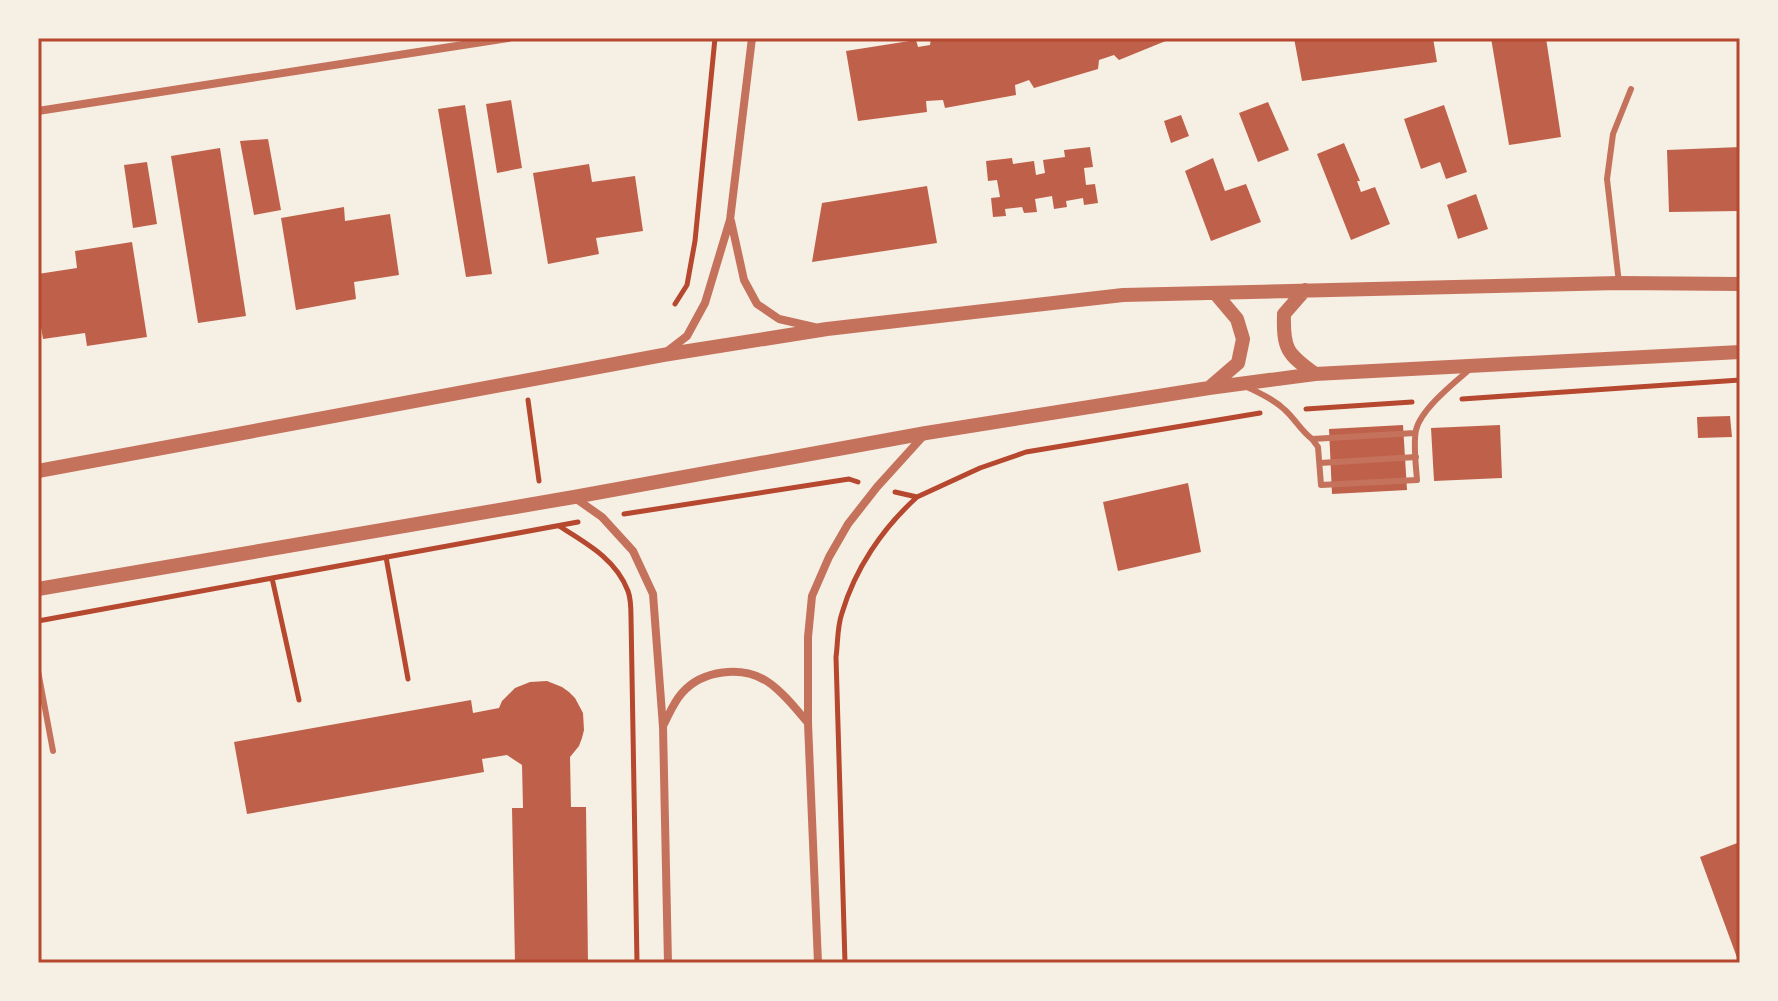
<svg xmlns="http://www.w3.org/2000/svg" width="1778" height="1001" font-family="'Work Sans',sans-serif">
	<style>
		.building { fill: #bf614a }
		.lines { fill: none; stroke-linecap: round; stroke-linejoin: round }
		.path { stroke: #b5482f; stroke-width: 5 }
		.service { stroke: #c5725c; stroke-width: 6 }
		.minor { stroke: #c5725c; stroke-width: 8 }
		.tertiary { stroke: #c5725c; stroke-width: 14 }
		.neatline { fill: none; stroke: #b5482f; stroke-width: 3 }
	</style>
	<rect width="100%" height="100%" fill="#f6efe4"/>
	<path class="building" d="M931 38H1173L1119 60 1114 55 1099 60 1098 69 1034 88 1029 80 1015 85 1016 95 945 108 943 100 926 101 927 112 858 121 846 51 916 40 918 47 930 45Z
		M1294 38H1433L1437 62 1302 81Z
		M1491 38H1546L1561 137 1509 145Z
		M511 100 522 168 497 173 486 104Z
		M1268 102 1289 150 1258 162 1239 113Z
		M465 105 492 274 466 277 438 109Z
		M1444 105 1467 172 1446 179 1440 162 1421 169 1404 119Z
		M1181 115 1189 136 1171 143 1164 121Z
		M268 139 281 210 254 215 240 141Z
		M1344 143 1360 181H1357L1361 192 1375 187 1390 224 1351 240 1317 154Z
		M1090 147 1093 167 1084 168 1086 185 1095 184 1098 203 1084 205 1083 198 1066 201 1067 207 1054 209 1052 196 1035 199 1037 212 1024 213 1022 207 1005 209 1006 216 993 217 991 198 1000 197 997 180 988 181 986 161 1012 158 1013 164 1034 161 1036 175 1045 173 1043 160 1065 157 1064 150Z
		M1740 147V211L1669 212 1667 150Z
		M220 148 246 316 198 323 171 156Z
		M1213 158 1225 191 1246 184 1261 222 1211 241 1185 171Z
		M147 162 157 224 133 228 124 165Z
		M589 164 592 182 635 176 643 231 596 238 599 254 548 264 533 173Z
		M927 186 937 243 812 262 822 203Z
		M1476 194 1488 229 1458 239 1447 205Z
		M344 207 345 221 390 214 399 275 354 282 356 299 296 310 281 218Z
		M132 242 147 337 87 346 85 333 43 339 38 310V274L77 268 75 251Z
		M1730 416 1732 437 1698 438 1697 417Z
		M1403 425 1407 490 1332 494 1329 429Z
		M1500 425 1502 478 1434 481 1431 428Z
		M1188 483 1201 552 1118 571 1103 502Z
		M547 681 562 687 569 692 575 698 583 713 584 730 582 738 579 746 570 757 571 807H586L588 963H515L512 808H523L522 765 507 755 482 759 484 772 247 814 234 742 471 700 473 713 499 708 502 701 515 688 530 682Z
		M1740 842V963H1739L1700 857Z"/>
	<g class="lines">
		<path class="path" d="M675 304 687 285 695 241 715 38
			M1462 399 1740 380
			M528 400 539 481
			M1306 409 1412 402
			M895 492 917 497 980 468 1026 452 1260 413
			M624 514 849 479 858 482
			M559 526C586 543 616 559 628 591 631 599 631 609 631 617L637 963
			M386 557 408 679
			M272 578 299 700
			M38 621 578 522
			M845 963 836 657C838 643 837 627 842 613 855 569 882 529 916 498"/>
		<path class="service" d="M1619 283 1607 179 1613 134 1631 89
			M1245 386C1259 393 1274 399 1285 410 1295 419 1301 431 1312 439L1415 433
			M1312 439 1318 447 1321 485 1417 480C1416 465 1413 445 1416 430 1421 409 1454 383 1470 369
			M1320 463 1416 457
			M38 671 53 751"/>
		<path class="minor" d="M38 111 508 38
			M731 221 744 280 757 304 779 319 814 327
			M665 353 687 336 705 303 730 220 752 38
			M575 498 602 517 633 551 653 594 663 727 668 963
			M663 726C669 715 673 703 682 693 702 670 742 665 768 682 783 692 796 709 808 723
			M818 963 808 723V637L812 596 829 557 848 524 877 487 925 434"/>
		<path class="tertiary" d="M1305 290 1284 314C1283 349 1287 354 1315 374
			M1209 388 1238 363 1243 339 1237 319 1215 293
			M38 471 663 355 827 329 1123 295 1619 283 1740 284
			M38 589 574 497 926 433 1209 388 1315 374 1740 352"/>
	</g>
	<rect width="1778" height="1001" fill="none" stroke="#f6efe4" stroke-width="80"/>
	<rect x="40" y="40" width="1698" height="921" class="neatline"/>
</svg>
